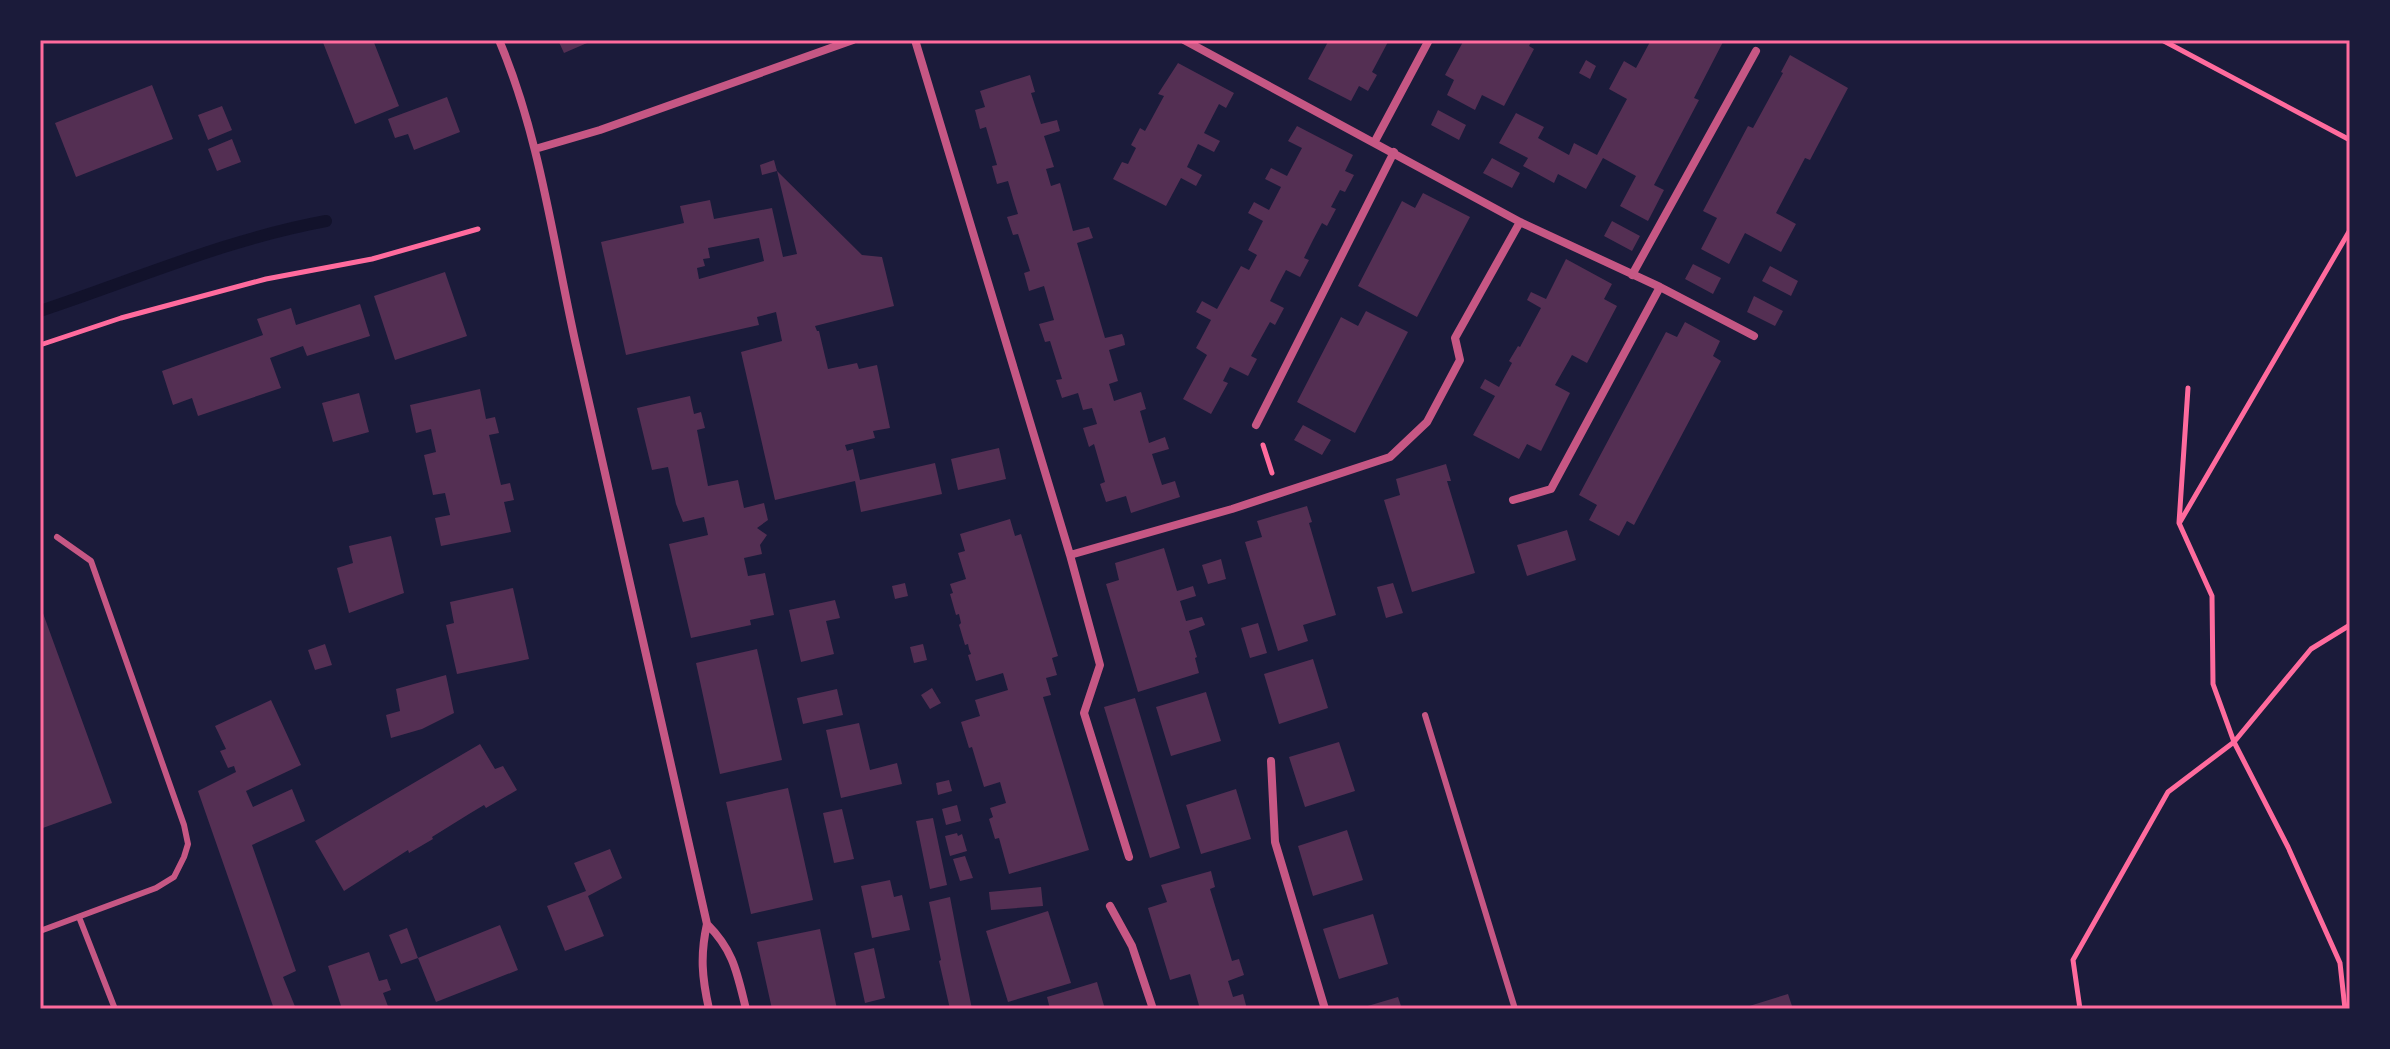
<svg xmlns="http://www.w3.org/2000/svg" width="2390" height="1049" font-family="Lora,serif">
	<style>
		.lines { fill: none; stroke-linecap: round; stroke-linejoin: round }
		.stream { stroke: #12122b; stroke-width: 12 }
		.building { fill: #542f53; fill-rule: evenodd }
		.path { stroke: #ff6b9d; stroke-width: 5 }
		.service { stroke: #c65784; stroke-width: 6 }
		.minor { stroke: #c65784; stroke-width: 8 }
		.neatline { fill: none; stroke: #ff6b9d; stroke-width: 3 }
	</style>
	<rect width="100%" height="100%" fill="#1b1b3a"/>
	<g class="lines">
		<path class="stream" d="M40 311C134 280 227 239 326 221"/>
	</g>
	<path class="building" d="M322 40H373L399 106 355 124Z
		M558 40H594L564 53Z
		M1329 40H1389L1372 72 1377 75 1368 91 1359 86 1351 101 1308 79Z
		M1464 40H1532L1529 46 1534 49 1504 106 1482 95 1475 110 1447 95 1454 80 1445 75Z
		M1651 40H1720L1723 42 1694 98 1699 100 1654 185 1664 190 1648 221 1620 206 1636 176 1603 158 1586 189 1558 174 1554 183 1523 166 1528 158 1499 143 1516 113 1544 127 1538 138 1569 155 1574 143 1597 155 1627 99 1609 89 1624 61 1636 68Z
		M1790 55 1848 88 1810 160 1805 158 1776 213 1796 224 1781 252 1745 233 1729 264 1701 249 1717 218 1703 211 1748 126 1753 128 1783 73 1781 72Z
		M1586 60 1596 66 1590 79 1579 73Z
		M1178 63 1234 93 1226 108 1219 104 1204 133 1220 141 1214 152 1198 144 1187 167 1202 175 1196 186 1181 178 1166 206 1113 179 1122 162 1128 164 1136 148 1131 145 1140 128 1145 131 1164 96 1158 94Z
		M1030 75 1035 92 1031 93 1041 124 1057 120 1060 131 1044 136 1054 167 1046 169 1051 186 1060 183 1073 231 1089 227 1093 238 1077 243 1105 338 1122 334 1124 339 1125 345 1109 350 1118 381 1109 384 1114 401 1141 392 1146 409 1140 411 1149 443 1165 437 1169 449 1152 454 1162 485 1175 481 1180 497 1131 513 1126 496 1106 502 1100 484 1105 482 1094 444 1089 447 1083 428 1097 424 1092 408 1083 410 1078 393 1062 398 1056 380 1062 379 1050 341 1045 342 1039 324 1054 320 1044 286 1029 291 1024 273 1030 271 1018 234 1013 235 1007 217 1018 214 1013 198 1008 181 997 184 992 166 997 165 986 127 980 129 975 110 985 107 980 91Z
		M152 85 173 139 76 177 55 123Z
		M447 97 460 132 414 150 408 134 395 138 388 119Z
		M222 106 232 130 208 140 198 115Z
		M1438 110 1466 125 1459 140 1431 125Z
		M1297 126 1353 155 1345 171 1354 175 1345 192 1340 190 1331 207 1336 209 1327 226 1322 223 1313 240 1304 258 1309 260 1300 277 1286 270 1278 285 1270 301 1284 308 1275 325 1270 322 1251 356 1257 359 1248 376 1230 367 1223 381 1228 383 1211 414 1183 399 1207 355 1196 348 1211 320 1196 312 1202 301 1217 309 1241 266 1249 270 1257 255 1248 250 1263 221 1248 213 1254 202 1269 210 1281 187 1265 179 1271 168 1287 176 1302 148 1288 141Z
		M232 139 241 162 217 171 208 149Z
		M1492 158 1520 173 1512 188 1483 173Z
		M774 160 777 171 762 175 760 165Z
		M777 171 862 255 882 257 894 306 815 326 817 331H819L828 369 857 363 859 369 877 365 890 428 873 431 875 438 845 445 847 451 853 449 860 480 935 463 942 494 861 512 855 481 775 500 741 352 782 341 776 312 757 317 759 325 626 355 601 242 684 223 680 206 710 200 714 219 772 208 783 257 797 254ZM759 238 764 261 699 279 697 268 705 266 703 259 710 258 708 248Z
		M1423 193 1470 217 1417 317 1358 286 1402 201 1415 208Z
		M1612 221 1640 236 1632 251 1604 236Z
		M1566 259 1612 284 1604 299 1617 306 1587 363 1572 355 1555 385 1570 393 1541 451 1527 444 1519 459 1473 435 1495 396 1480 388 1485 379 1499 387 1512 363 1509 361 1518 346 1520 347 1541 308 1527 300 1531 292 1546 299Z
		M1693 264 1721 278 1713 294 1685 279Z
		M1770 266 1798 281 1791 296 1762 281Z
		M445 272 467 336 395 360 374 296Z
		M1754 296 1783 311 1775 326 1747 312Z
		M360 304 370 336 307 356 303 346 270 358 281 388 198 416 192 398 173 405 162 371 263 335 257 319 291 308 296 325Z
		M1366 311 1408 332 1355 433 1297 402 1341 317 1358 326Z
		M1685 322 1720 341 1713 356 1721 361 1634 525 1627 521 1619 536 1589 520 1597 505 1579 495 1666 332 1677 337Z
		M480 389 486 419 495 417 499 433 489 435 501 485 510 483 514 500 504 502 511 532 441 546 435 518 450 515 445 493 433 495 424 455 436 452 431 429 416 433 410 405Z
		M359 393 369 432 333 442 322 403Z
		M690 396 694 414 701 412 705 428 697 430 708 486 738 480 744 508 764 503 768 520 757 528 767 535 760 545 762 554 744 558 748 576 765 573 774 615 750 620 751 625 691 638 669 544 708 535 704 517 683 522 676 504 668 467 652 470 637 408Z
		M1303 425 1331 440 1322 455 1294 440Z
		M999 448 1006 479 958 490 951 459Z
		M1446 464 1451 481H1447L1475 573 1412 592 1384 500 1400 495 1396 479Z
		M1307 506 1312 522 1309 523 1336 615 1303 625 1308 641 1278 651 1245 542 1262 537 1257 521Z
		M1010 519 1015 536 1021 534 1058 656 1052 658 1057 675 1046 678 1051 695 1043 697 1089 850 1009 874 999 838 995 839 989 819 993 817 990 808 1006 803 1000 782 984 787 972 747 969 748 961 722 980 716 975 700 1008 690 1003 673 976 681 968 655 971 654 969 649 968 644 965 645 959 625 961 623 959 614 956 615 950 594 953 593 950 584 966 579 958 553 965 551 960 534Z
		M1567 530 1576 560 1527 576 1517 545Z
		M391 536 404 593 349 613 337 568 353 563 349 546Z
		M1164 548 1177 591 1193 586 1196 596 1180 601 1186 621 1202 617 1205 625 1189 631 1197 657 1195 658 1199 673 1138 692 1106 584 1119 580 1115 563Z
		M1221 559 1226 579 1208 584 1202 565Z
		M905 583 908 596 895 599 892 586Z
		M1393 583 1403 613 1386 618 1377 587Z
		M513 588 529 659 457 674 446 625 454 623 450 602Z
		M835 600 840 618 826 621 834 654 801 662 789 610Z
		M40 605 112 803 40 829Z
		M1258 623 1267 653 1250 658 1241 628Z
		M325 644 332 665 315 670 308 650Z
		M923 644 927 660 914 663 910 647Z
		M757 649 782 760 720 774 696 663Z
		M1313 659 1328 708 1279 724 1264 674Z
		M446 675 454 713 422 729 391 738 386 715 400 711 396 689Z
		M932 688 941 703 930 709 921 695Z
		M837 689 843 715 803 724 797 698Z
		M1206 692 1221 741 1171 756 1156 707Z
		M1135 698 1180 848 1150 858 1104 707Z
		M271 700 301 765 246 791 253 807 292 789 305 821 252 845 296 971 283 977 296 1009H274L198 791 236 772 234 766 228 768 220 751 226 749 215 726Z
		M859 723 870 770 897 763 902 784 841 798 826 730Z
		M1339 742 1355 791 1305 807 1289 757Z
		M480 744 495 769 503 766 517 790 486 808 484 805 469 814 432 837 433 839 409 853 408 850 344 891 315 841Z
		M949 780 952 791 938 795 936 783Z
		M788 788 813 900 751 914 726 802Z
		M1236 789 1251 839 1201 854 1186 805Z
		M957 805 961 821 946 825 942 809Z
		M842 809 854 859 834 863 823 813Z
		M933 818 947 885 930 889 916 821Z
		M1347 830 1363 880 1313 896 1298 846Z
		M957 833 958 836 962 834 967 851 950 856 945 836Z
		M610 849 622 878 588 896 604 936 565 951 547 906 586 891 574 863Z
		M965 856 973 878 960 881 953 859Z
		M1211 871 1215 887 1210 889 1232 961 1239 959 1244 975 1228 981 1233 997 1243 994 1247 1009H1200L1190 974 1170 980 1148 908 1167 902 1161 885Z
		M890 880 894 897 902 895 910 930 872 938 861 886Z
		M1041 887 1043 906 991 910 989 892Z
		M950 897 961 955 972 1009H950L939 961 941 960 929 902Z
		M1048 911 1071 983 1008 1002 986 931Z
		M1373 914 1388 964 1339 979 1323 929Z
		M500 925 518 970 436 1002 418 958 401 964 389 935 407 928 418 958Z
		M820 929 837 1009H772L757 942Z
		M874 948 885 998 865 1003 854 953Z
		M369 952 379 981 387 979 391 990 383 993 389 1009H342L328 966Z
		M1097 982 1105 1009H1050L1047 997Z
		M1788 994 1793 1009H1743V1008Z
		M1398 997 1402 1009H1361V1008Z"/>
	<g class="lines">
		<path class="path" d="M2162 40 2350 140
			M40 345 121 318 266 279 372 259 478 229
			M2188 388 2179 523 2212 596 2213 684 2234 742 2288 847 2340 963 2345 1009
			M1263 445 1272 473
			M2180 522 2350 230
			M2080 1009 2073 960 2168 792 2234 742 2311 649 2350 625"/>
		<path class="service" d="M1425 715 1515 1009
			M79 917 115 1009
			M40 931 156 888 174 877 184 857 188 844 184 825 91 561 57 537"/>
		<path class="minor" d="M499 40C540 137 553 242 576 345 620 538 663 731 707 924 700 955 702 978 709 1009
			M915 40 1070 555 1100 665 1084 713 1129 857
			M1184 40 1520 222 1660 287 1754 336
			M1374 143 1429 40
			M535 149 600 130 853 40
			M1632 275 1756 51
			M1256 425 1394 152
			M1513 500 1551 489 1660 287
			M1070 555 1232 509 1390 457 1427 422 1460 360 1455 338 1520 222
			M1271 761 1275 842 1325 1009
			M1110 906 1132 946 1153 1009
			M707 924C734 951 737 973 746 1009"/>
	</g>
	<rect width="2390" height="1049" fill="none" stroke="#1b1b3a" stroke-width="84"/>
	<rect x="42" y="42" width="2306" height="965" class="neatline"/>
</svg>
